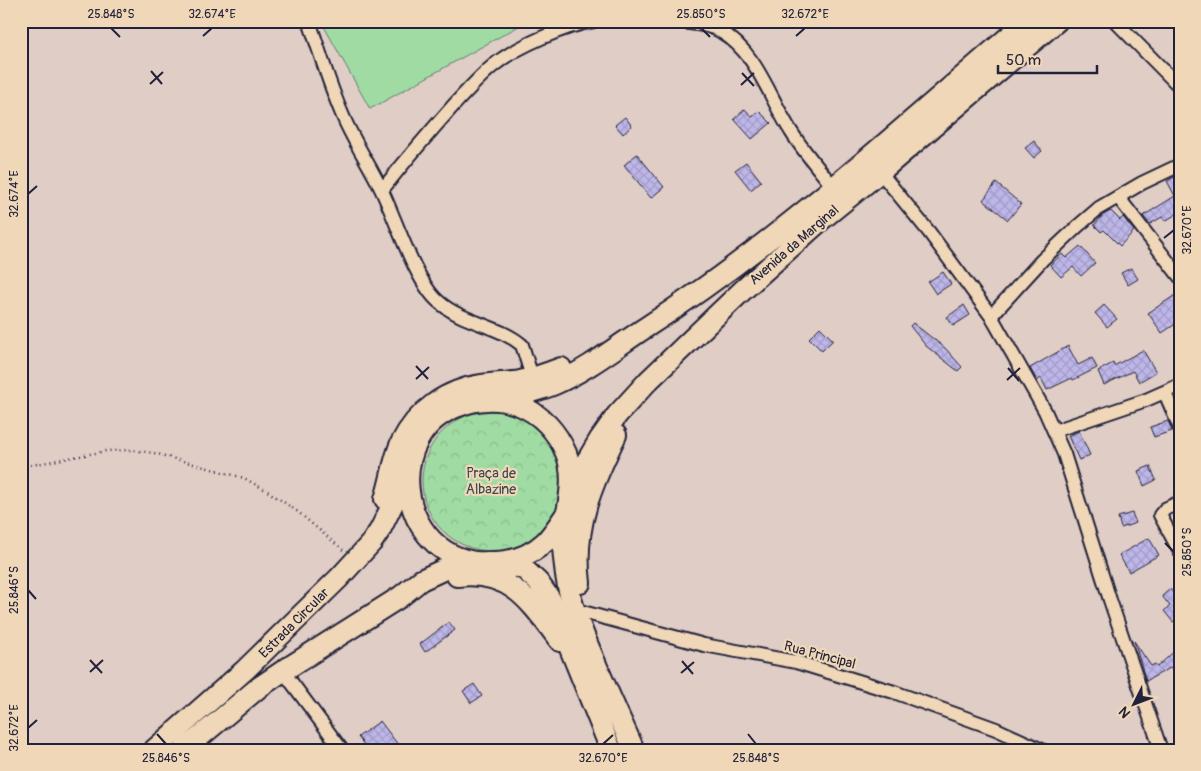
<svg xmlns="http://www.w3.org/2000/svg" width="1201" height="771" font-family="Pangolin,sans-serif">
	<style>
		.grass { fill: #9fdba2; stroke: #607e6e }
		.forest { fill: url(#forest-crowns); stroke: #607e6e }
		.building { fill: url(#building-cross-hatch); stroke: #22223b }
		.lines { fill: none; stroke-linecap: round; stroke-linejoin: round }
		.minor-casing { stroke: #22223b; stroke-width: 16 }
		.primary-casing { stroke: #22223b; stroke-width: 24 }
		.path { stroke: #22223b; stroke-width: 2.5; stroke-dasharray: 1 4; stroke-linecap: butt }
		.minor { stroke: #efd7b7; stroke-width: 12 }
		.primary { stroke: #efd7b7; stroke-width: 20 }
		.ticks { fill: none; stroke: #22223b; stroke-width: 2 }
		.labels { text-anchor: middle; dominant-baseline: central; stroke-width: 4.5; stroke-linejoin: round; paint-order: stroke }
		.street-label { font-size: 14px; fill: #22223b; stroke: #efd7b7 }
		.park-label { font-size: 14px; fill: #3b4750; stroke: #efd7b7 }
		.neatline { fill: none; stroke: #22223b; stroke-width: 2 }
		.ticks-label { font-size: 12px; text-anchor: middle; fill: #22223b }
	</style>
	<defs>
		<pattern id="forest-crowns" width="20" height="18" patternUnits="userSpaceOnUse" patternTransform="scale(1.25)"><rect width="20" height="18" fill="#9fdba2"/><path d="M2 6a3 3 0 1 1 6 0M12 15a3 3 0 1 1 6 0" fill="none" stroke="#89bc8c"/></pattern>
		<pattern id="building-cross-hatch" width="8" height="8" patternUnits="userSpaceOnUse" patternTransform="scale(1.25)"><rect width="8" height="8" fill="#bdb6e8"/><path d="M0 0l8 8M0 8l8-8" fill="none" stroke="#a29cc8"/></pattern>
	</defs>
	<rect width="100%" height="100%" fill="#e0cdc6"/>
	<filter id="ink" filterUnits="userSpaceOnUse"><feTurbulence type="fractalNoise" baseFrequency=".02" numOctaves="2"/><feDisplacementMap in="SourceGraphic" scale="10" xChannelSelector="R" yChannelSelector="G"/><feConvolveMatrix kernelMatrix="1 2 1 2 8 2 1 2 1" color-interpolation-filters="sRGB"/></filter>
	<g filter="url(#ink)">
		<path class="grass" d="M321 21H528L370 109Z"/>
		<path class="forest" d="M422 481a70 70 0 1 1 140 0a70 70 0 1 1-140 0Z"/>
		<path class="building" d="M745 109 752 117 759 111 771 123 752 139 734 119Z
			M625 117 632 126 623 134 615 125Z
			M1034 141 1042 151 1034 158 1025 148Z
			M637 154 664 187 651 198 624 165Z
			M746 162 761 181 751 190 735 170Z
			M1180 174V212L1165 221 1162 217 1150 224 1143 216 1175 196 1167 181Z
			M996 183 1021 204 1008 220 983 200Z
			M1111 211 1120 220 1123 217 1134 231 1120 246 1104 230 1101 232 1094 225 1103 215Z
			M1080 246 1095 263 1081 276 1073 267 1061 277 1050 265 1062 254 1066 258Z
			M1131 268 1138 279 1128 285 1121 273Z
			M943 272 951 284 936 294 928 282Z
			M1180 292V321L1162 333 1148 313Z
			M964 305 970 315 953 326 947 317Z
			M1104 305 1117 319 1107 327 1095 313Z
			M913 323 945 348 962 367 958 371 926 346 910 326Z
			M820 327 833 340 822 351 809 338Z
			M1068 346 1078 365 1092 358 1097 368 1073 380 1072 378 1047 390 1041 378 1037 381 1030 368Z
			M1143 350 1156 372 1139 382 1133 371 1104 385 1098 371 1113 363 1114 366Z
			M1168 421 1172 431 1154 437 1150 427Z
			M1079 431 1090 455 1079 460 1068 436Z
			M1150 466 1156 480 1144 486 1138 471Z
			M1132 513 1136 523 1121 528 1118 517Z
			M1149 538 1159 555 1129 572 1119 555Z
			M1170 589 1179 599H1180V617L1173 622 1164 611 1170 606 1162 596Z
			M449 622 455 630 425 652 420 644Z
			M1134 641 1151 666 1155 664 1157 667 1180 646V661L1171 669 1170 668 1146 681Z
			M474 684 482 696 471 703 463 691Z
			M380 721 402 750H368L358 737Z"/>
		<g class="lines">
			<defs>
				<path id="minor" d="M309 21C320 52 329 84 342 114 353 141 370 165 382 191 396 220 416 283 439 302 463 323 498 325 522 345L532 377
					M675 21C689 24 707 23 720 31 758 53 769 98 792 133 804 152 820 170 834 188
					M1115 21 1180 87
					M880 172 929 232 991 316 1045 411 1064 454 1110 600 1161 750
					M382 190C405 161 429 133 453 106 466 92 479 77 494 65 516 47 566 25 594 21
					M1118 197 1180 277
					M991 316 1042 260 1078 226 1099 208 1142 183 1180 165
					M1165 393 1180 428
					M1054 431 1146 400 1180 385
					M1180 502 1165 509 1160 515 1180 552
					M583 612 704 645 796 662 894 692 996 729 1042 750
					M283 671 342 750"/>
				<path id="primary" d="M501 399C520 395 538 391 555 384 587 370 616 347 645 328 783 239 903 127 1027 21
					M573 493 585 464 600 439 617 415 648 381 742 291 821 220 880 172 1057 21
					M385 499C391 481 393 461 401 443 417 411 446 390 482 385 495 383 508 383 520 381 534 378 548 373 561 368
					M566 514C560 523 553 534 545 542 531 555 512 562 493 562 486 562 477 563 470 561 396 545 385 435 456 407 476 399 498 397 519 405 541 414 557 432 566 453 578 483 564 514 563 544 563 554 565 565 566 575 570 603 581 629 592 655 605 687 620 718 634 750
					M500 564 523 568 538 582 550 599 611 750
					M457 576C511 569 531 603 560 641
					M580 583C573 526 592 484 616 435
					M154 750 245 670 339 578 372 542 380 530 406 477
					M184 750 258 688 283 671 400 597 421 580 447 568 470 561"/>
			</defs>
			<use href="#minor" class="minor-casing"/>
			<use href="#primary" class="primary-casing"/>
			<path class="path" d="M21 467 106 451 131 450 154 453 244 478 269 492 298 512 343 550"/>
			<use href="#minor" class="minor"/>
			<use href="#primary" class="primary"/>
		</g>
	</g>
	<path class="ticks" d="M111 28 120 37M701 28 710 37M203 36 212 28M796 36 805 28M151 71 162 84M742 73 754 86M150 84 163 72M741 85 754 73M28 194 37 186M1164 238 1174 230M416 366 428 379M1008 368 1019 381M416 379 429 367M1007 380 1020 368M1165 543 1174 552M28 590 36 599M90 660 102 673M682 661 693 674M90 672 103 660M681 673 694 662M28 728 37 720M157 734 166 744M748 734 756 744M603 744 613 735"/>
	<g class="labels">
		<g class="street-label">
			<text transform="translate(794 245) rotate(-41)">Avenida da Marginal</text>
			<text transform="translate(294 623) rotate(-45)">Estrada Circular</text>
			<text transform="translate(820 655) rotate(15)">Rua Principal</text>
		</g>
		<g class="park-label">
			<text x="491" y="473">Praça de<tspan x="491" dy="16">Albazine</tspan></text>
		</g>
	</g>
	<rect width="1201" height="771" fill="none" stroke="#efd7b7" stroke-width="55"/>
	<g transform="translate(1134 704) rotate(228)" stroke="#efd7b7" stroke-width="4" paint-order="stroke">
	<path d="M0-4L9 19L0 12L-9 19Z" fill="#22223b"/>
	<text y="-8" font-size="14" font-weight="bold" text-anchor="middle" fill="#22223b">N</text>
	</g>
	<path d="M998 65v8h99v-8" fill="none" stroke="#22223b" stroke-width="2.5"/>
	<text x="1006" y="65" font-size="15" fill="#22223b" stroke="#efd7b7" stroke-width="4" paint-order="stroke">50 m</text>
	<rect x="28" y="28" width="1146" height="716" class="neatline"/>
	<g class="ticks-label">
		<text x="111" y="18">25.848°S</text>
		<text x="212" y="18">32.674°E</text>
		<text x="701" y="18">25.850°S</text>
		<text x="805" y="18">32.672°E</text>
		<text transform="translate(14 194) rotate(-90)" y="4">32.674°E</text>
		<text transform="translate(1187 230) rotate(-90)" y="4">32.670°E</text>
		<text transform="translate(1187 552) rotate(-90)" y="4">25.850°S</text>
		<text transform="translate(14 590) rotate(-90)" y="4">25.846°S</text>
		<text transform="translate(14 728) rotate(-90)" y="4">32.672°E</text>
		<text x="166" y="762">25.846°S</text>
		<text x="603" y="762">32.670°E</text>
		<text x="756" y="762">25.848°S</text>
	</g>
</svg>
